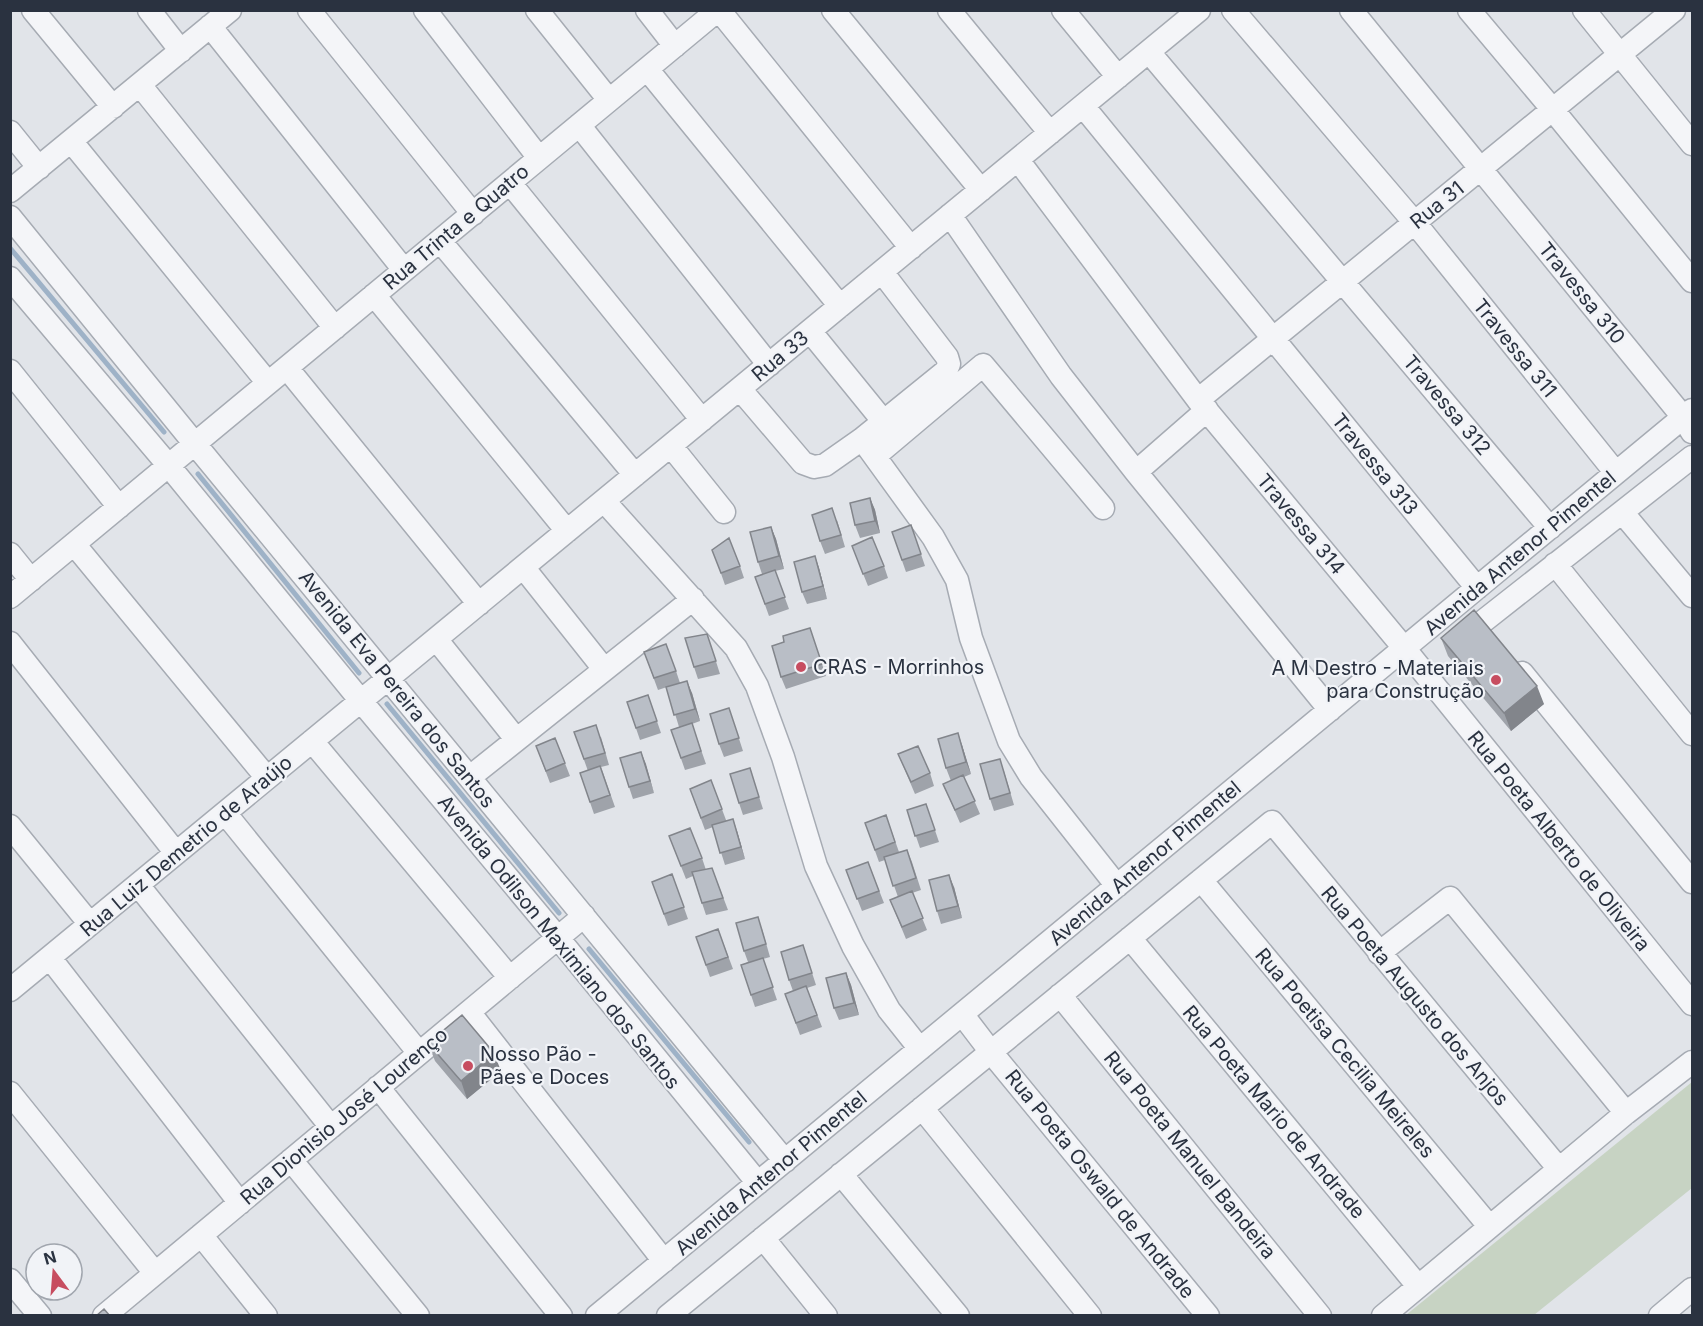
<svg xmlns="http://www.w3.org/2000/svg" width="1703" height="1326" font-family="Inter,sans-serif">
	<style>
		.green { fill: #c7d3c3 }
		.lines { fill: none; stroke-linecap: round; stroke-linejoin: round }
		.stream { stroke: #9eb2c7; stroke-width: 5 }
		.minor-casing { stroke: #a6abb3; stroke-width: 25 }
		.minor { stroke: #f4f5f8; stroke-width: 22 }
		.wall { fill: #9fa3aa }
		.shaded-wall { fill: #82858b }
		.building { fill: #b9bec6; stroke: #82858b; stroke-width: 1.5 }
		.poi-dot { fill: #c74d60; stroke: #f1f3f7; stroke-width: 2 }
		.labels { text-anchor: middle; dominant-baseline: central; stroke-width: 4.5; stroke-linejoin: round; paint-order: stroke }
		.street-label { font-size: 20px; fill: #2a3240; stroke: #f1f3f7 }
		.poi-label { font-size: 20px; fill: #2a3240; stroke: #f1f3f7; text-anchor: start }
	</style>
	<rect width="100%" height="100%" fill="#e1e4e9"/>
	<path class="green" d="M1692 1082V1188L1534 1315H1406Z"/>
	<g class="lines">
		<path class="stream" d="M10 248 164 432
			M198 474 359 673
			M387 704 559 913
			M589 949 749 1142"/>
		<defs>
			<path id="minor" d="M33 10 113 107
				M149 10 181 51
				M309 10 473 214
				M425 10 539 158
				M537 10 609 100
				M647 10 675 46
				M719 10 911 248
				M833 10 981 190
				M949 10 1050 133
				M1063 10 1118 77
				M1233 10 1415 223 1616 473
				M1351 10 1683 417 1692 432
				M1469 10 1553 110 1692 281
				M1584 10 1692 144
				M210 26 404 270
				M1149 52 1550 528
				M647 69 840 306
				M140 85 335 328
				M1083 106 1477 588
				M579 125 769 365
				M10 132 39 168
				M71 141 268 383
				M1018 160 1198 400 1404 648 1692 1004
				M510 183 702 420
				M10 191 230 10
				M950 215 1061 376 1136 472 1330 710
				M10 217 195 444 785 1161
				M440 241 635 475
				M10 278 169 466 361 701 558 938 758 1183
				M374 295 567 531
				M810 331 884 422
				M287 368 479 604
				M10 371 119 507
				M740 389 803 463 814 467 825 465 862 439 946 371 949 364 947 357 882 272
				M1198 400 1674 10
				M862 439 933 537 957 580 971 638 1009 741 1031 777 1117 886
				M671 446 724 512
				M875 456 983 365 1103 508
				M1136 472 1207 410
				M604 501 736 648 757 686 783 757 816 866 853 946 889 1010 920 1049
				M1622 512 1692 596
				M74 544 267 778
				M10 554 31 580
				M1555 564 1692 734
				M523 567 604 669
				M10 597 718 10
				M1481 623 1692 457
				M436 639 516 739
				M10 643 176 853
				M1522 673 1692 882
				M312 741 510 978
				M470 777 693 599
				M225 813 419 1053
				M10 826 90 924
				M1201 880 1489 1226
				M138 885 331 1127
				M1130 938 1418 1286
				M1379 953 1450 898 1626 1113
				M50 958 240 1203
				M10 990 1199 10
				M1060 995 1320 1316
				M469 1012 664 1261
				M962 1014 991 1052 1208 1316
				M378 1087 561 1316
				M10 1093 155 1273
				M922 1108 1090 1316
				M291 1160 418 1316
				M841 1174 958 1316
				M201 1235 266 1316
				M763 1238 826 1316
				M10 1280 40 1316
				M104 1316 584 916
				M597 1316 1692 410
				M668 1316 1272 822 1559 1169
				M1383 1316 1626 1113 1692 1062
				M1660 1316 1692 1289"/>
		</defs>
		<use href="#minor" class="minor-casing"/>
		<use href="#minor" class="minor"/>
	</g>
	<path class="wall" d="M870 498 875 510 880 533 860 538 855 525Z
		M837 520 845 547 825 554 820 541Z
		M911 525 925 566 906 572 892 532Z
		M771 527 776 539 784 569 775 571 789 609 769 616 755 577 762 574 758 562Z
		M852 546 884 566 888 578 868 586Z
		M815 556 819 568 827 599 807 604 802 592Z
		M717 562 740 566 744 578 725 585Z
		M810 628 826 676 786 689 781 677 784 642Z
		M1441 638 1544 704 1511 731 1448 656Z
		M711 646 720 674 698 679 694 667Z
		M644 652 676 671 680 683 692 693 700 721 692 724 706 764 685 770 671 730 679 727 667 687 658 690Z
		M648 695 661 733 640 740 627 702Z
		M729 708 743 751 724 757 719 744Z
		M574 732 601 737 609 765 601 767 615 807 594 814 580 773 588 771Z
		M555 738 570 776 550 783 536 746Z
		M962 745 971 774 964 777 980 814 960 823 943 784 954 779 951 781 946 768Z
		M641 752 654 793 633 799 629 787Z
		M898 754 930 773 934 786 915 794Z
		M1004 771 1014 805 994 811 990 799Z
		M711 780 726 820 737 831 745 859 725 865 713 827 705 830 690 789Z
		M754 781 763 809 743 815 739 803Z
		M926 804 939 842 920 848 907 810Z
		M886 815 899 852 907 850 912 862 921 890 912 893 927 930 906 939 890 900 898 897 885 860 879 862 865 823Z
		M669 836 702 858 706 870 712 868 728 910 706 915 693 876 686 879Z
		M868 862 884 903 862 911 846 870Z
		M672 874 688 919 668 926 652 882Z
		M954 887 962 918 941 924 937 911Z
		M718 929 733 969 710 977 696 937Z
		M762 929 770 957 763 959 777 1000 755 1007 741 965 748 962 744 951Z
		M803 945 816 985 807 988 822 1027 800 1035 785 994 793 991 789 980Z
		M846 973 851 985 859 1015 839 1020 834 1008Z
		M428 1043 501 1071 467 1099 435 1061Z"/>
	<path class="shaded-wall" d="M870 498 875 510 880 533 875 521Z
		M771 527 776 539 784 569 779 556Z
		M815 556 819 568 827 599 823 586Z
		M687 681 692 693 700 721 695 709Z
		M1537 686 1544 704 1511 731 1504 713Z
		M958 733 962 745 971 774 966 762Z
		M641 752 646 764 654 793 650 781Z
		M733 819 737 831 745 859 741 847Z
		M949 875 954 887 962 918 958 906Z
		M846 973 851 985 859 1015 854 1003Z
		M494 1053 501 1071 467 1099 461 1081Z"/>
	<path class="building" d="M870 498 875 521 855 525 850 503Z
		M832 508 841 535 820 541 812 515Z
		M911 525 921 554 902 560 892 532Z
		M771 527 779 556 758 562 750 532Z
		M872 537 884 566 863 574 852 546Z
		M729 538 740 566 721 573 712 550Z
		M815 556 823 586 802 592 794 562Z
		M775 570 785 597 765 604 755 577Z
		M1474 610 1537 686 1504 713 1441 638Z
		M810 628 822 664 781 677 772 646 784 642 783 636Z
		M707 634 716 661 694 667 685 638Z
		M666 644 676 671 654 678 644 652Z
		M687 681 695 709 674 715 666 687Z
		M648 695 657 721 636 728 627 702Z
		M729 708 739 738 719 744 710 714Z
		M692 723 701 751 681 758 671 730Z
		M596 725 605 753 584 759 574 732Z
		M958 733 966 762 946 768 938 739Z
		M555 738 565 763 546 771 536 746Z
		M918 746 930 773 911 782 898 754Z
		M641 752 650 781 629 787 620 758Z
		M1000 759 1010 793 990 799 980 764Z
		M600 766 610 795 590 802 580 773Z
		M750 768 759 797 739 803 730 774Z
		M963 775 975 801 955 810 943 784Z
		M711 780 722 809 701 818 690 789Z
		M926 804 935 830 915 836 907 810Z
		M886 815 895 842 875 850 865 823Z
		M733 819 741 847 720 853 712 825Z
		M690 828 702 858 681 866 669 836Z
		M907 850 916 878 893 886 884 857Z
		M868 862 879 891 857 899 846 870Z
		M712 868 723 898 702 903 692 872Z
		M672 874 684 907 664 914 652 882Z
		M949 875 958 906 937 911 929 880Z
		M912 891 923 918 902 927 890 900Z
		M758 917 766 944 744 951 736 923Z
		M718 929 728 957 706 965 696 937Z
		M803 945 812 973 789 980 781 952Z
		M763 958 773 987 751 995 741 965Z
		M846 973 854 1003 834 1008 826 978Z
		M806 986 817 1015 796 1023 785 994Z
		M462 1015 494 1053 461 1081 428 1043Z
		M104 1309 110 1316H96Z"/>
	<g class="poi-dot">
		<circle cx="801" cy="667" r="6"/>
		<circle cx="1496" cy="680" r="6"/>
		<circle cx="468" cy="1066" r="6"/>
	</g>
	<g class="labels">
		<g class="street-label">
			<text transform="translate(1437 205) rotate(-39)">Rua 31</text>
			<text transform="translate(456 227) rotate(-40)">Rua Trinta e Quatro</text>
			<text transform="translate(1582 293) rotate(51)">Travessa 310</text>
			<text transform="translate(1515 348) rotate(51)">Travessa 311</text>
			<text transform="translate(780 356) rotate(-40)">Rua 33</text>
			<text transform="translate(1447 405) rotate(50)">Travessa 312</text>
			<text transform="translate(1375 464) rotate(51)">Travessa 313</text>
			<text transform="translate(1301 524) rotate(50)">Travessa 314</text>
			<text transform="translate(1520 553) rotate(-40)">Avenida Antenor Pimentel</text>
			<text transform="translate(397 689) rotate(51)">Avenida Eva Pereira dos Santos</text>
			<text transform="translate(1559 841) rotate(51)">Rua Poeta Alberto de Oliveira</text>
			<text transform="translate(186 846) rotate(-40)">Rua Luiz Demetrio de Araújo</text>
			<text transform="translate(1145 863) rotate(-40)">Avenida Antenor Pimentel</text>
			<text transform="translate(559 942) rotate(51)">Avenida Odilson Maximiano dos Santos</text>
			<text transform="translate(1415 996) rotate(50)">Rua Poeta Augusto dos Anjos</text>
			<text transform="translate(1345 1053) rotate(50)">Rua Poetisa Cecilia Meireles</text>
			<text transform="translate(1274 1112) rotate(50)">Rua Poeta Mario de Andrade</text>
			<text transform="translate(344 1116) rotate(-40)">Rua Dionisio José Lourenço</text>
			<text transform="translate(1190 1155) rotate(51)">Rua Poeta Manuel Bandeira</text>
			<text transform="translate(771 1173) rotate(-40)">Avenida Antenor Pimentel</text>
			<text transform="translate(1100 1184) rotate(51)">Rua Poeta Oswald de Andrade</text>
		</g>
		<g class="poi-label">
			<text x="813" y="667">CRAS - Morrinhos</text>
			<text x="1484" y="668" text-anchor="end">A M Destro - Materiais<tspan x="1484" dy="23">para Construção</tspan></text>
			<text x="480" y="1054">Nosso Pão -<tspan x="480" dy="23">Pães e Doces</tspan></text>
		</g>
	</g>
	<rect width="1703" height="1326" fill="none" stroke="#2a3240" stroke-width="24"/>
	<g transform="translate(54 1272) rotate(344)"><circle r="28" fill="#f1f3f7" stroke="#a1a6ae" stroke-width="1.5"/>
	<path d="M0-4.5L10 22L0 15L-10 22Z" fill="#c74d60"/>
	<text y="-9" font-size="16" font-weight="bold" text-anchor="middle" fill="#2a3240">N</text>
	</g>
</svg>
